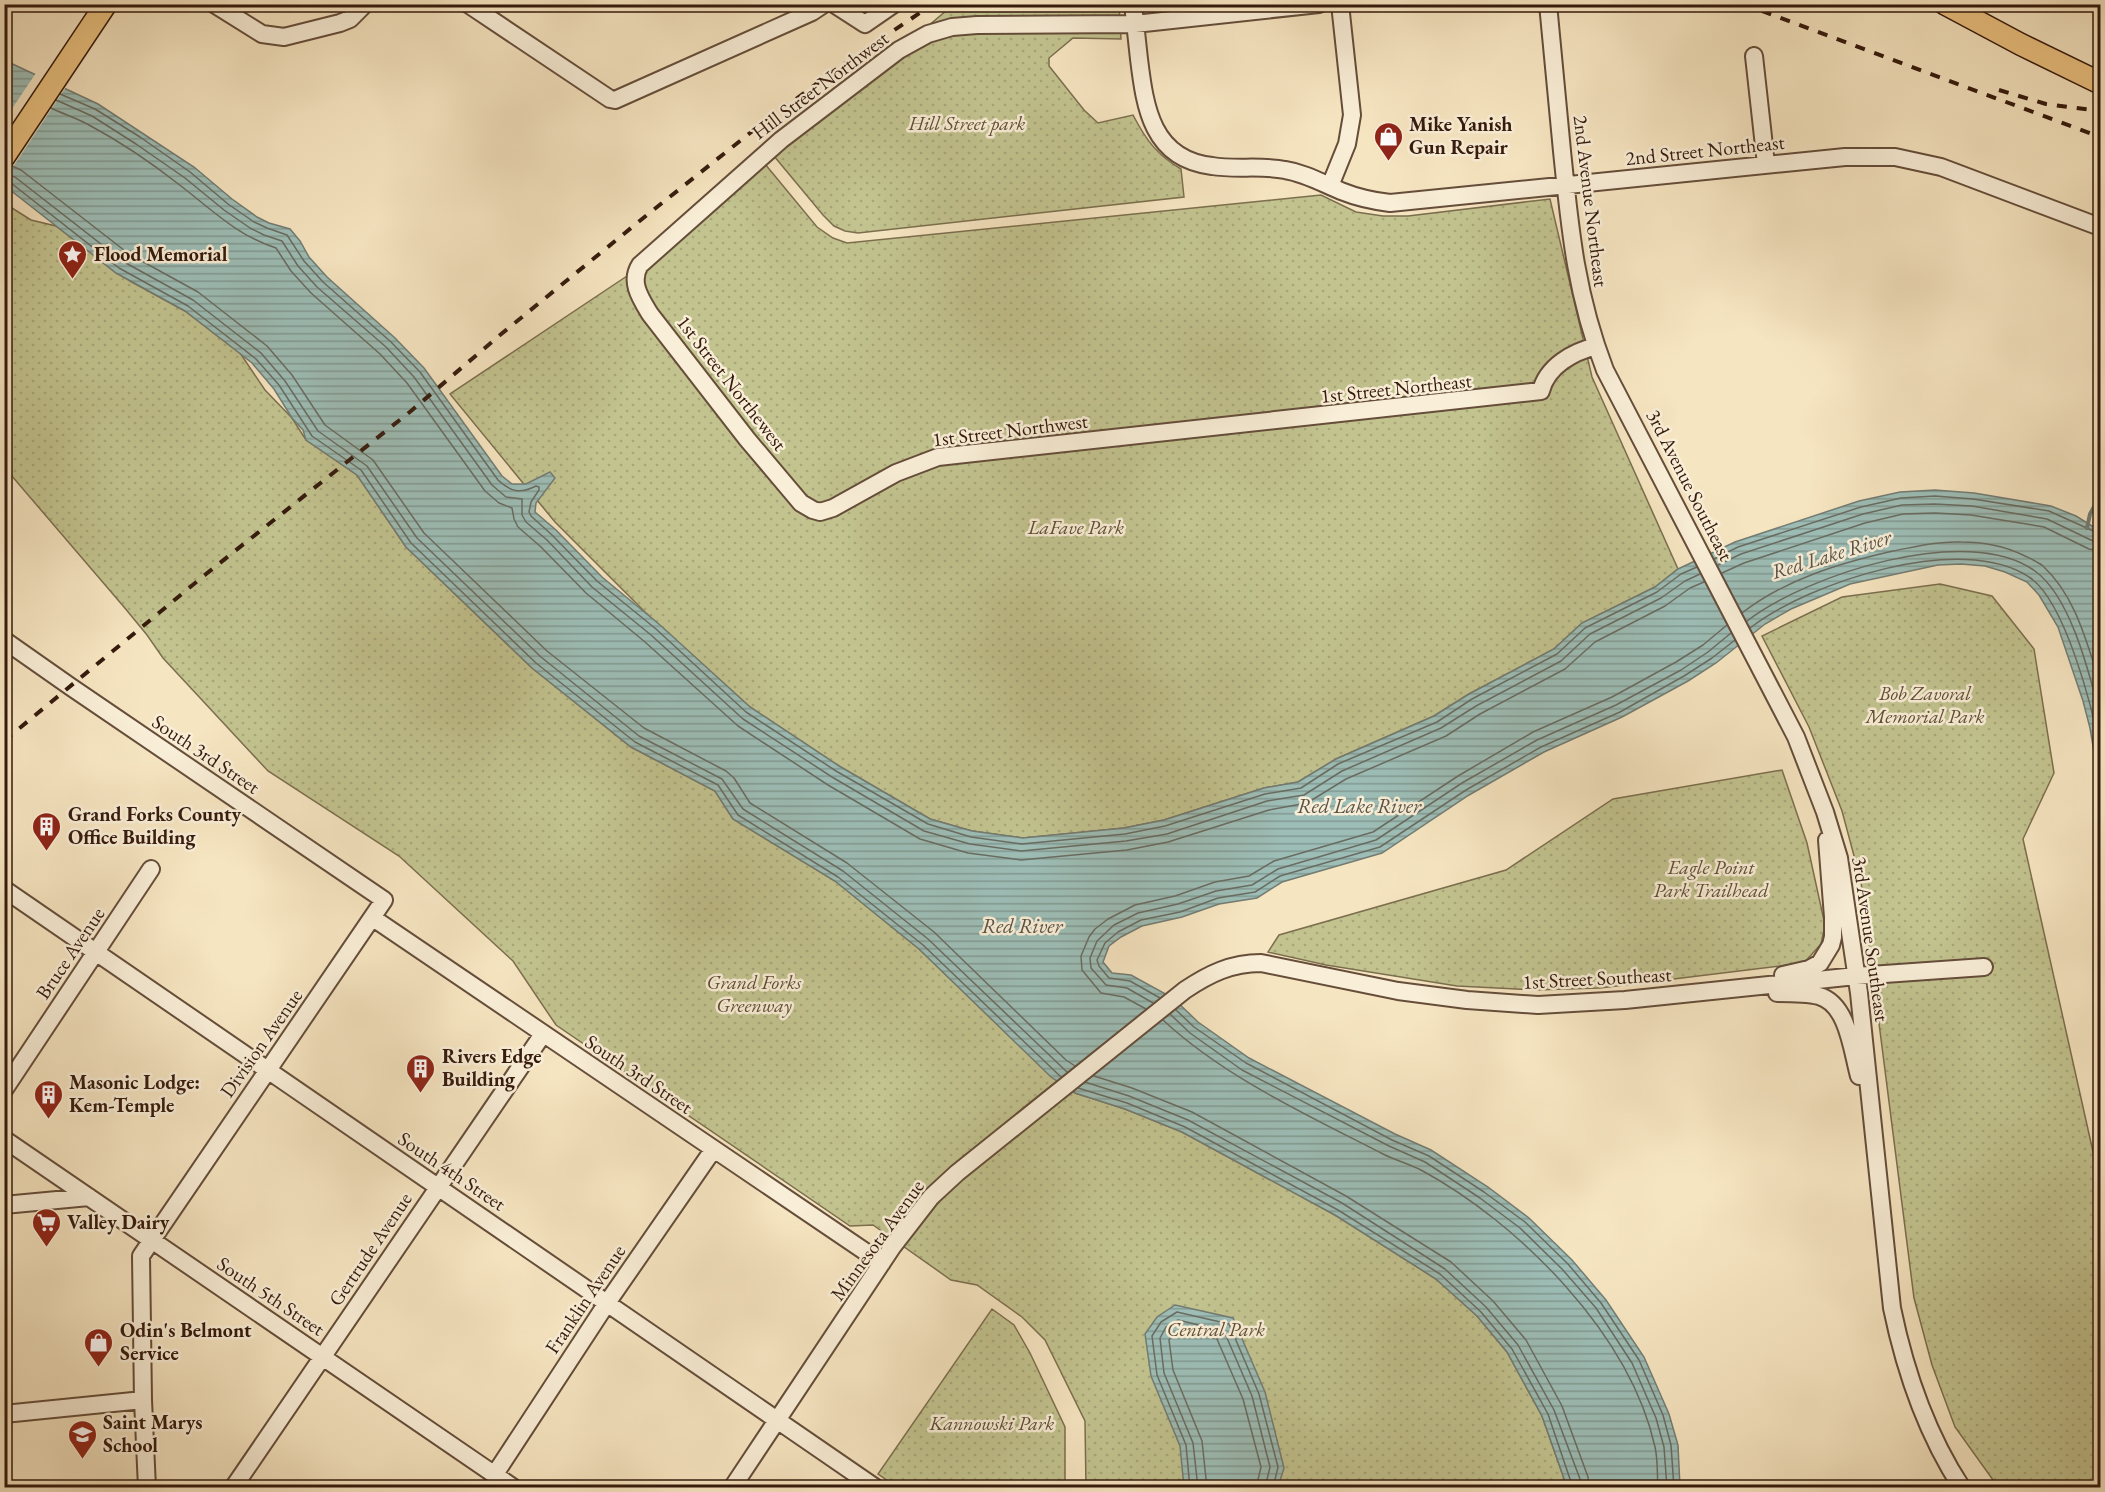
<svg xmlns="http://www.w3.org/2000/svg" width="2105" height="1492" font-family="'EB Garamond',serif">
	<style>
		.park { fill: url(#park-dots); stroke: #7c6e4e; stroke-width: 1.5 }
		.water { fill: url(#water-rules); stroke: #737c73; stroke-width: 1.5 }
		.pier { fill: #f6e5c1 }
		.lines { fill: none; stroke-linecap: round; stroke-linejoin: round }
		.shore { stroke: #696c62; stroke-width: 1.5 }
		.stream { stroke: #737c73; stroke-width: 4 }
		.minor-casing { stroke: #654d3a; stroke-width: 20 }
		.major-casing { stroke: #351a0d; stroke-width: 24 }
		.minor { stroke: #f9eed7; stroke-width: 16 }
		.major { stroke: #ebc280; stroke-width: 21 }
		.rail { stroke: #351a0d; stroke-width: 4; stroke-dasharray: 10 10; stroke-linecap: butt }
		.labels { text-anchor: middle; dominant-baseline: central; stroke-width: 5; stroke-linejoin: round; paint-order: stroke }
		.street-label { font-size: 20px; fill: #351a0d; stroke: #f9eed7 }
		.park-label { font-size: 20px; font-style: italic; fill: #5f4d34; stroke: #f9eed7 }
		.poi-label { font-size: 20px; font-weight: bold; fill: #351a0d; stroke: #f9eed7; text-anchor: start }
		.water-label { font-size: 21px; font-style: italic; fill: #595348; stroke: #f9eed7 }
	</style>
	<defs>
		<pattern id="park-dots" width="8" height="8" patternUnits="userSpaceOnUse" patternTransform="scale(1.5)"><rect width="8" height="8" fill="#c2c38f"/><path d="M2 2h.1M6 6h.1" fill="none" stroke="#a7a77a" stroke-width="1.8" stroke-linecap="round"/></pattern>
		<pattern id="water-rules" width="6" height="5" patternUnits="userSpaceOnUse" patternTransform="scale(1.5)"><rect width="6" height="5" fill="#9dbeb7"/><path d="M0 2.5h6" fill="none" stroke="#819a93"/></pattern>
	</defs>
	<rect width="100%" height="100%" fill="#f6e5c1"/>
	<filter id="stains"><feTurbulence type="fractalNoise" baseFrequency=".00333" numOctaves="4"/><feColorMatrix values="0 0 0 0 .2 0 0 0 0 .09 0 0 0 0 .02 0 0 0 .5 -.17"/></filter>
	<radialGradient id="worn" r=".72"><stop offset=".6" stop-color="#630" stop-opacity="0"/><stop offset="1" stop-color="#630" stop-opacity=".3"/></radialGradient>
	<path class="park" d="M953 5H1119L1121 39 1073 38 1049 58V66L1084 110 1098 123 1133 115C1146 140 1157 155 1181 169L1184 197 858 233 845 231 834 226 823 215 774 156Z
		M765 164 817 227 833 238 847 243 1321 195 1356 212 1383 216H1408L1550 199 1592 377 1678 569 1655 587 1582 623 1554 649 1469 694 1434 716 1336 759 1298 782 1264 788 1164 820 1124 828 1023 838 972 831 930 819 839 766 750 707 646 613 555 522 450 394 636 270Z
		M4 203 31 220 56 226 130 281 185 311 240 353 265 390 292 418 306 440 357 475 406 547 532 668 631 747 715 791 733 819 835 881 919 949 1052 1077 1075 1093 1125 1109 1182 1132 1335 1215 1436 1279 1477 1316 1507 1352 1542 1416 1567 1487H1086L1085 1421 1045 1340 1022 1317 977 1285 951 1280 873 1225 850 1226 556 1025 513 961 399 856 268 771 163 658 147 635 124 607 5 468Z
		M1940 584 1992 596 2034 649 2054 773 2023 839 2098 1174 2100 1176V1487H1998L1955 1427 1932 1365 1914 1298 1861 882 1842 811 1809 727 1762 636 1842 597Z
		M1782 770 1807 843 1825 925 1821 944 1804 963 1600 988 1534 990 1457 986 1326 965 1268 952 1279 935 1506 870 1613 799Z
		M992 1309 1014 1325 1030 1353 1065 1427V1487H897L878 1474Z"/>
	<path class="water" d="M4 60 98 104 194 167 232 199 257 217 269 223 290 229 300 241 309 257 327 277 395 338 424 368 502 476 512 484H526L550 472 555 478 536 503 535 512 556 530 602 577 660 625 750 707 839 766 930 819 972 831 1023 838 1124 828 1164 820 1264 788 1298 782 1336 759 1434 716 1469 694 1554 649 1582 623 1655 587 1678 569 1735 542 1859 501 1900 492 1935 490 1974 493 2051 506 2076 516 2100 531V787L2090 728 2083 701 2058 627 2039 595 2027 582 2005 572 1985 566 1961 564 1938 565 1850 584 1791 609 1765 624 1716 663 1688 681 1622 717 1544 752 1469 795 1382 853 1282 882 1257 898 1219 904 1182 917 1142 926 1121 937 1109 946 1103 962 1112 973 1131 975 1173 998 1198 1022 1249 1058 1395 1134 1431 1150 1488 1187 1529 1218 1572 1260 1606 1300 1644 1357 1669 1414 1678 1445 1680 1487H1567L1542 1416 1507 1352 1477 1316 1436 1279 1335 1215 1182 1132 1125 1109 1075 1093 1051 1077 919 949 835 881 733 819 715 791 631 747 532 668 406 547 357 475 306 440 303 430 292 418 274 389 252 363 185 311 116 273 5 186Z
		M1175 1305 1233 1318 1265 1392 1284 1468 1278 1487H1184L1180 1446 1151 1376 1145 1334 1157 1317Z"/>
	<path class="pier" d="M36 73 66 87 5 179V119Z"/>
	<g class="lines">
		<path class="shore" d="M60 94 95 109 140 137 190 172 228 204 254 222 267 228 287 235 304 261 323 282 391 342 420 372 498 480C511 492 520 494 536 486L539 487V490L531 502 529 512 531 516 552 535 597 581 656 629 746 712 836 771 928 824 971 837 1022 844 1125 834 1165 826 1265 794 1301 788 1338 764 1437 722 1472 699 1557 654 1585 628 1657 592 1681 574 1697 567
			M56 100 92 116 136 144 185 178 224 210 250 228 264 235 282 241 298 266 317 287 386 347 414 377 492 485 506 497 522 499V515L526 522 547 540 592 587 651 635 743 719 832 777 924 831 970 844 1021 851 1126 841 1167 834 1267 801 1304 795 1342 771 1441 728 1476 706 1561 661 1590 634 1661 598 1685 581 1700 574
			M51 108C63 114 77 118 89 125 121 142 153 164 181 186 212 210 238 236 276 248L291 271 311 293 380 354 407 383 485 491 499 503 512 508 514 519 518 527 541 547 586 593 645 642 738 726 828 785 920 839 968 853 1021 860 1127 850 1168 842 1269 810 1307 803 1346 779 1446 736 1480 714 1565 669 1595 642 1665 606 1690 588 1704 582
			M12 166 21 170 129 254 198 292 267 346 292 375 325 425 373 460 424 533 547 651 644 728 726 771 734 778 750 803 847 863 934 932 1066 1060 1075 1066
			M4 174 15 177 124 262 193 300 261 353 285 381 318 431 367 466 417 538 541 657 639 736 722 779 743 809 843 871 928 939 1067 1072
			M4 181 11 183 119 268 188 306 256 359 279 385 312 436 361 470 411 543 536 663 635 742 718 785 738 815 838 877 923 945 1061 1077
			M1714 559 1738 547 1861 507 1901 498 1935 496 1973 499 2049 511 2100 534
			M1718 565 1741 554 1863 514 1902 505 1935 504 1972 506 2047 519 2093 541 2100 542
			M1722 573 1744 563 1865 523 1903 514 1935 513 1971 515 2044 527 2089 549 2100 551
			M1742 613C1786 579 1840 563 1893 551 1915 547 1938 541 1961 542 1982 542 2004 546 2023 555 2029 558 2037 561 2043 566 2076 597 2086 641 2100 683
			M1747 621C1806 575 1968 522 2035 571 2071 597 2089 673 2100 714
			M1750 628C1809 582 1962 532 2029 577 2065 600 2093 709 2100 751
			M1160 998 1130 981 1109 978 1099 966 1097 960 1105 943 1118 932 1141 920 1180 912 1218 898 1255 892 1280 876 1380 847 1466 790 1541 747 1620 712 1684 676 1712 658 1735 640
			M1153 1003 1127 988 1106 985 1091 968 1090 958 1097 941 1114 925 1138 913 1178 904 1216 891 1252 885 1278 869 1376 840 1462 783 1537 740 1616 705 1681 670 1708 652 1731 633
			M1146 1009 1124 997 1101 993 1082 970 1081 956 1089 937 1095 929 1108 919 1135 905 1175 896 1215 882 1249 876 1274 861 1373 832 1458 776 1533 732 1612 697 1676 662 1703 645 1727 625
			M1176 1010 1194 1027 1246 1063 1392 1140 1429 1156 1484 1192 1525 1222 1568 1264 1601 1303 1639 1360 1663 1415 1671 1445 1674 1488
			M1170 1014 1190 1033 1242 1070 1389 1146 1425 1162 1480 1198 1520 1228 1562 1269 1596 1308 1632 1363 1656 1418 1664 1447 1667 1488
			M1163 1020C1224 1077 1309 1116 1383 1154 1395 1160 1409 1164 1421 1170 1519 1223 1630 1334 1655 1447 1658 1460 1657 1474 1658 1488
			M1094 1076 1132 1088 1192 1112 1346 1196 1451 1262 1493 1301 1526 1340 1562 1406 1588 1477 1589 1488
			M1085 1082 1129 1096 1188 1120 1342 1203 1445 1269 1486 1307 1518 1345 1554 1410 1580 1479V1488
			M1078 1088 1127 1103 1185 1127 1338 1210 1440 1274 1481 1312 1512 1349 1548 1414 1573 1488
			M1190 1488 1186 1445 1157 1375 1152 1336 1161 1322 1177 1312 1229 1324 1259 1394 1278 1467 1273 1488
			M1198 1488 1193 1443 1164 1373 1160 1338 1166 1327 1178 1320 1224 1331 1252 1396 1270 1467 1265 1488
			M1207 1488 1202 1441 1173 1370 1169 1340 1173 1334 1180 1329 1217 1339 1243 1399 1261 1467 1256 1488"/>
		<path class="stream" d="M2087 528 2090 514 2100 496"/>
		<defs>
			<path id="minor" d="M214 4 262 34 284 37 340 23 350 19 365 4
				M468 4 610 99 615 100 812 12 824 4
				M834 4 865 24 894 4
				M1133 4C1135 23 1137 41 1139 59 1145 108 1152 159 1212 166 1236 170 1261 165 1285 170 1305 173 1322 183 1341 191 1356 197 1373 201 1390 203L1845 157H1895L1941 167 2100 227
				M1319 4 1135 24 977 25 952 27 928 34 899 50 781 140 640 265C629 282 641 299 650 314L747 439 801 503 813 510 820 512 833 508 896 473 938 457 1541 391C1547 366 1573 352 1596 346
				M1548 4C1553 53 1557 102 1562 151 1570 230 1576 295 1605 370L1796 737 1825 812 1839 858 1859 993 1892 1308C1905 1371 1926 1433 1962 1488
				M1754 56 1766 164
				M1330 186 1347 144 1352 115 1340 4
				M4 640 71 687 384 900 141 1256 143 1400 147 1488
				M4 889 876 1488
				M373 918 882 1263
				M1783 975 1809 969 1820 963 1831 945 1833 937V917L1827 840
				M1777 993C1791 993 1806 993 1819 996 1848 1004 1852 1051 1859 1076
				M4 1090 151 869
				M4 1139 514 1488
				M4 1205 89 1197
				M4 1414 143 1400
				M495 1474 607 1303 713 1150
				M233 1488 543 1034
				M732 1488 893 1246 931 1197 957 1173 1185 990C1209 974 1231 963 1261 963L1398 991 1467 1000 1538 1005 1625 1000 1856 976 1984 967"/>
			<path id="major" d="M1945 4 2020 44 2100 83
				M4 157 106 4"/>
		</defs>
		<use href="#minor" class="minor-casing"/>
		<use href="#major" class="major-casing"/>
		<use href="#minor" class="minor"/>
		<use href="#major" class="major"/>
		<path class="rail" d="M1743 4 2100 137
			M1999 90 2046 104 2100 111
			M4 741 206 574 411 411 500 335 647 215 750 133 838 68 933 4"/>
	</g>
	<defs>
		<symbol id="shop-pin" viewBox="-11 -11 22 30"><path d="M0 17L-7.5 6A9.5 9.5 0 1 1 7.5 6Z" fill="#8f2418" stroke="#f9eed7"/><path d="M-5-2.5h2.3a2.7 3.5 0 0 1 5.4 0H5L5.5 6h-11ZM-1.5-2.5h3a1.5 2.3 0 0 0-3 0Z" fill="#fff"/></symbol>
		<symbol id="sight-pin" viewBox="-11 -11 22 30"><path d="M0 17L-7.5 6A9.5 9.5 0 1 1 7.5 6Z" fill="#8f2418" stroke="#f9eed7"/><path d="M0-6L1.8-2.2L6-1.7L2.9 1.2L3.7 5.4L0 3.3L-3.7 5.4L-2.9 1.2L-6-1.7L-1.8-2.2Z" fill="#fff"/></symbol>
		<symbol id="building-pin" viewBox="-11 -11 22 30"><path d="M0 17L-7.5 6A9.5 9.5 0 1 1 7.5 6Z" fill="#8f2418" stroke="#f9eed7"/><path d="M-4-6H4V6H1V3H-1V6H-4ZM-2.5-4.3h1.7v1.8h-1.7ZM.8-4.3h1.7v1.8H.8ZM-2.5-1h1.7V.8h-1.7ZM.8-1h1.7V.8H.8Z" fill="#fff"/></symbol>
		<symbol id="supermarket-pin" viewBox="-11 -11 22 30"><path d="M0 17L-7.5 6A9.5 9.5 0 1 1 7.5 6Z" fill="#8f2418" stroke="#f9eed7"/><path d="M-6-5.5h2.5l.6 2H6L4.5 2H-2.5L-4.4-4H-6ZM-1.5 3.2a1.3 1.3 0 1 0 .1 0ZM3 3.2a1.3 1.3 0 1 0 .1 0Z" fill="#fff"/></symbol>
		<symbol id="school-pin" viewBox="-11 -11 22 30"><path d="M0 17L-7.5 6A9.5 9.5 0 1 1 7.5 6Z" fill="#8f2418" stroke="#f9eed7"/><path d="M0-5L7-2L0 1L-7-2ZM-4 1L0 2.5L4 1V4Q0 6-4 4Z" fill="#fff"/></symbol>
	</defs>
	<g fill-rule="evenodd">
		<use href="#shop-pin" x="1372" y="120" width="33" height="45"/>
		<use href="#sight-pin" x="56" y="238" width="33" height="45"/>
		<use href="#building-pin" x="30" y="810" width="33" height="45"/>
		<use href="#building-pin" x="404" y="1052" width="33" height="45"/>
		<use href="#building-pin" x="32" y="1078" width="33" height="45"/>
		<use href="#supermarket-pin" x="30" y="1206" width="33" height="45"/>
		<use href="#shop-pin" x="82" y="1326" width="33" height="45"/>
		<use href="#school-pin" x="66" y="1418" width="33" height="45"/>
	</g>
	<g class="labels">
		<g class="street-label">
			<text transform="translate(820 85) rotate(-37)">Hill Street Northwest</text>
			<text transform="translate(1705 150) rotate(-6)">2nd Street Northeast</text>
			<text transform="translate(1591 201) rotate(83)">2nd Avenue Northeast</text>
			<text transform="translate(732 383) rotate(52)">1st Street Northewest</text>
			<text transform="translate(1396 388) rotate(-6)">1st Street Northeast</text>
			<text transform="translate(1010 430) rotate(-7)">1st Street Northwest</text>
			<text transform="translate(1690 485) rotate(63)">3rd Avenue Southeast</text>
			<text transform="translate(206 754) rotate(34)">South 3rd Street</text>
			<text transform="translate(1871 939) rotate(82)">3rd Avenue Southeast</text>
			<text transform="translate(70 953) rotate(-56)">Bruce Avenue</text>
			<text transform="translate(1597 978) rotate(-3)">1st Street Southeast</text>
			<text transform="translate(261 1043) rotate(-55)">Division Avenue</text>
			<text transform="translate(639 1074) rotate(34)">South 3rd Street</text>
			<text transform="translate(452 1171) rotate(34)">South 4th Street</text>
			<text transform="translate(877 1240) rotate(-54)">Minnesota Avenue</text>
			<text transform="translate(370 1249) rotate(-56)">Gertrude Avenue</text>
			<text transform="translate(271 1296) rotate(34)">South 5th Street</text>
			<text transform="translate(585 1299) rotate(-56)">Franklin Avenue</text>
		</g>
		<g class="park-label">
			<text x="967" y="123">Hill Street park</text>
			<text x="1076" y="527">LaFave Park</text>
			<text x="1925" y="693">Bob Zavoral<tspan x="1925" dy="23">Memorial Park</tspan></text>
			<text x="1711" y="867">Eagle Point<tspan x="1711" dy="23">Park Trailhead</tspan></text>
			<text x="754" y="982">Grand Forks<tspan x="754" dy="23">Greenway</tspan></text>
			<text x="1216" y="1329">Central Park</text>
			<text x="992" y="1423">Kannowski Park</text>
		</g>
		<g class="poi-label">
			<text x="1409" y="124">Mike Yanish<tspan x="1409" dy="23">Gun Repair</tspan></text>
			<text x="94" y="254">Flood Memorial</text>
			<text x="68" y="814">Grand Forks County<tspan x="68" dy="23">Office Building</tspan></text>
			<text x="442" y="1056">Rivers Edge<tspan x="442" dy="23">Building</tspan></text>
			<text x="69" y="1082">Masonic Lodge:<tspan x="69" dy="23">Kem-Temple</tspan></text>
			<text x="67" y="1222">Valley Dairy</text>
			<text x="120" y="1330">Odin's Belmont<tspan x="120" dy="23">Service</tspan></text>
			<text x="103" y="1422">Saint Marys<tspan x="103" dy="23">School</tspan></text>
		</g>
		<g class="water-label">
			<text transform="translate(1831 554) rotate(-17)">Red Lake River</text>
			<text x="1359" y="805">Red Lake River</text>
			<text x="1022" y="925">Red River</text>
		</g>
	</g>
	<rect width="2105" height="1492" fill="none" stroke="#f6e5c1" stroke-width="24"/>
	<rect x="6" y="6" width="2093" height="1480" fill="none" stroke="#351a0d" stroke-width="3"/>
	<rect x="12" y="12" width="2081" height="1468" fill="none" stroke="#351a0d" stroke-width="1.5"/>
	<rect width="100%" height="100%" filter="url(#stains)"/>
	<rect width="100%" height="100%" fill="url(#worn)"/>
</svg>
